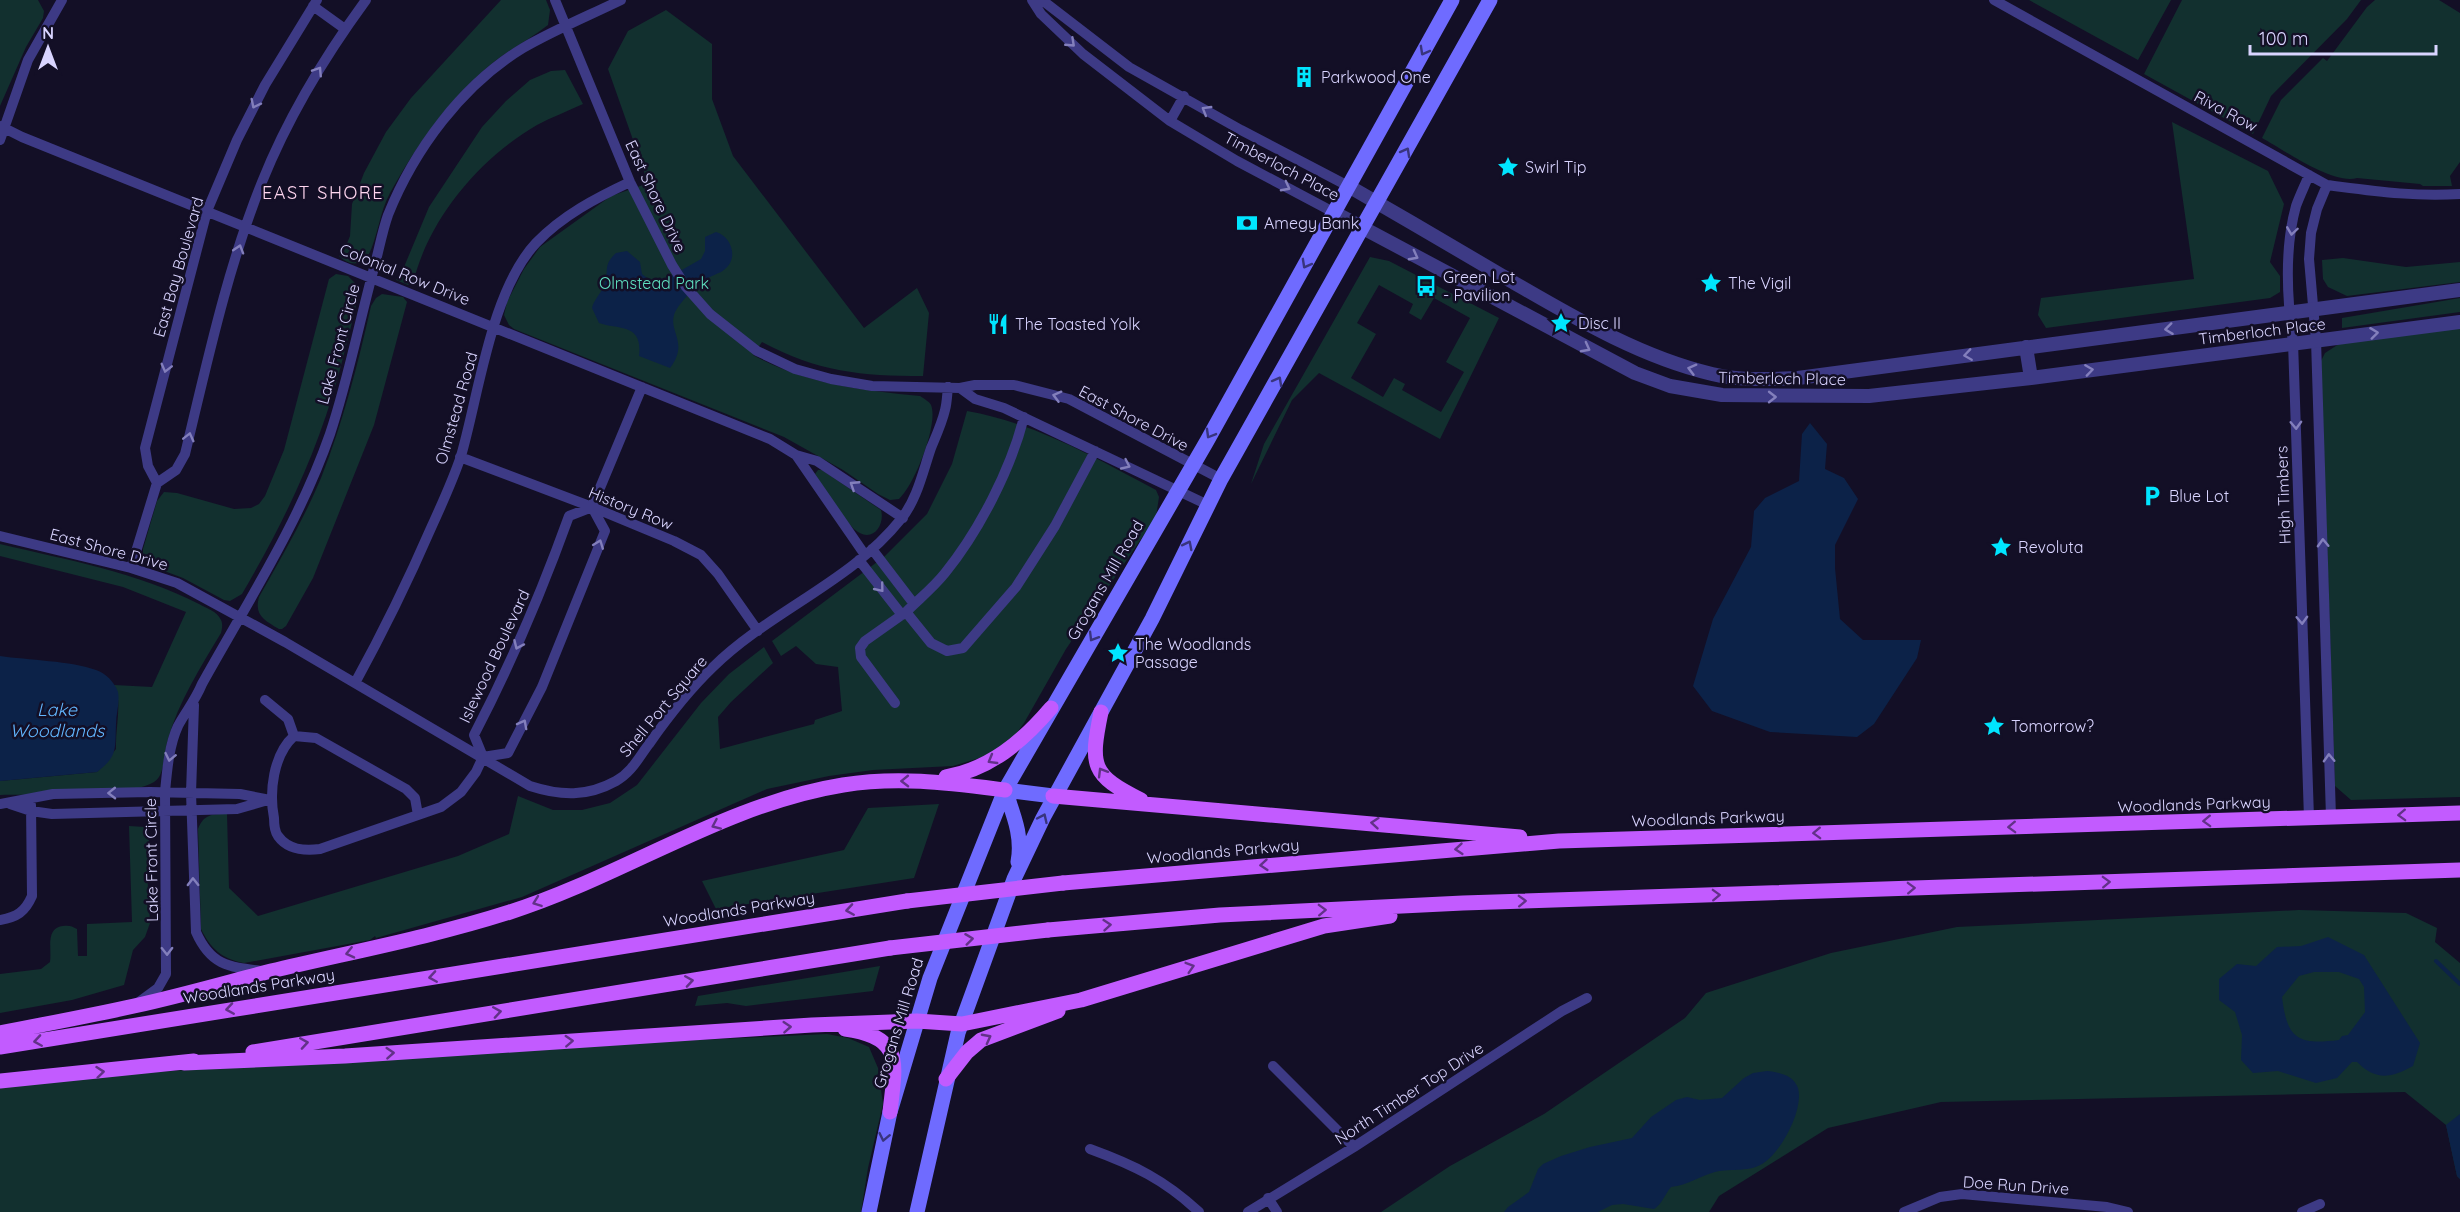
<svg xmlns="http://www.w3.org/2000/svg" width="2460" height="1212" font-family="Quicksand,sans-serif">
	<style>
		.green { fill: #12302f; fill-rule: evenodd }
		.water { fill: #0c2248; fill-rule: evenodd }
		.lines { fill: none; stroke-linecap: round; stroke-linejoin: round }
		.stream { stroke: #0c2248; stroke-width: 4 }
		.minor { stroke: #3d3a85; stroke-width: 10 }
		.tertiary { stroke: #3d3a85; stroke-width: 14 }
		.secondary { stroke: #6f6bff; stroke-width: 15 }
		.primary { stroke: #c25bff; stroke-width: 15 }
		.primary-bridge { stroke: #c25bff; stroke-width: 15 }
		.oneway { stroke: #837fbc }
		.oneway2 { stroke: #38347d }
		.oneway3 { stroke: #623188 }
		.labels { text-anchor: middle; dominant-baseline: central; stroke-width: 5; stroke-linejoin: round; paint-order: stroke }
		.poi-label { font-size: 16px; fill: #d9d4ff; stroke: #130f26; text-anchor: start }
		.street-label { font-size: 16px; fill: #d9d4ff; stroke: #130f26 }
		.park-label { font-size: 16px; fill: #5fe0c0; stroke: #130f26 }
		.neighbourhood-label { font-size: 18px; letter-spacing: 1.5px; fill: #ffd6f0; stroke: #130f26 }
		.water-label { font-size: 18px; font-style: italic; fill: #62b6ff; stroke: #130f26 }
	</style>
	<rect width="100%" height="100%" fill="#130f26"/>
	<path class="green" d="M0 0H38L44 11 43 18 26 47 0 106Z
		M501 0H546L550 10 548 25C532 38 512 48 495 61 450 97 418 143 390 193 379 213 378 238 367 258 358 266 348 265 339 256L343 253 350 236 352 204 364 173 386 132 411 98Z
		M2029 0H2171L2138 60Z
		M2182 0H2361L2347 19 2271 96 2253 134 2144 74Z
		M2375 0H2439L2460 13V162L2450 176 2452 186H2423L2420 184 2357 178C2333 185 2284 150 2262 138L2281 100 2323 58 2327 61 2367 7Z
		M666 10 712 44V99L733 156 864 328 917 288 929 313 923 376C861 376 818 372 762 342L753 355C806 384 861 390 920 396 924 399 929 401 931 405 939 424 914 486 899 499L890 500 878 494 843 470 784 437 514 329 509 325 504 315 507 302 524 269 540 247 611 196 646 184 644 171 608 69 628 31Z
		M565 70 583 104C568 111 552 117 537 125 480 158 429 218 413 283L408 285 396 280 404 267 429 207 482 127 506 101 530 80 551 71Z
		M2172 122 2268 171 2284 204 2270 262 2280 276V292L2270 298 2046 328 2038 315 2041 298 2194 279Z
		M1370 257 1389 261 1499 318 1440 439 1319 373 1292 400 1251 484 1264 444ZM1379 285 1413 304 1409 313 1421 320 1434 298 1470 318 1446 362 1464 372 1441 412 1402 390 1405 384 1394 378 1383 397 1351 378 1376 334 1357 323Z
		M2343 258 2406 267 2460 262V282L2347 296 2328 287 2323 279 2322 260Z
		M336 274 348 276 358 286V291C356 312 349 333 344 354 322 443 288 515 242 594L230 601 224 600 183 578 151 566 143 557V549L157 501 164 492 177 493 234 509 251 508 259 504 265 496 284 450 329 279Z
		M382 294 403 297 407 302 374 425 313 578 286 626 282 629H279C264 620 254 615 259 597 281 558 304 519 321 478 343 422 358 364 371 306L376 298Z
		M2460 298V312L2342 328V318Z
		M2460 328V797L2351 800 2335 786 2321 361 2325 353 2342 342Z
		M967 411C1036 423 1095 458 1156 490L1159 497 1156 517 1066 649 1024 723 1013 738 993 754 953 766 873 770 829 776 767 789 522 897 376 938 375 936 370 940 244 963C222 959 211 949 201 929L198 829C204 814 212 814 227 814L229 888 258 916 458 856 509 834 518 796 553 810H582L610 803 637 785 701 703 729 674 764 647 773 663 731 702 718 717 720 749 814 724 815 720 842 711 838 667 816 664 796 646 781 656 772 641 885 556 927 514 952 464Z
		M818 470H822L881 510C885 524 874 542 858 532 847 526 823 487 815 474Z
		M0 544C67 560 137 572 199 604 206 608 217 611 221 620 223 624 222 629 221 633 200 668 179 701 168 739 164 751 165 776 154 782 128 798 34 794 0 795V781L97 772 116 749C115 729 123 701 114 685L152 687 186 612 123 587 0 556Z
		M939 804 914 878 716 909 702 881 844 850 868 808Z
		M129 826 145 827 149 840 147 870 150 923 145 937 133 950 124 985 72 1000 0 1013V974L41 969 50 962C52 949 45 928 63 926 69 925 72 926 77 929L78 956H87V924L132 922Z
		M2299 910 2406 913 2437 928 2435 942 2460 963V1179L2457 1176 2446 1125 2405 1092 1941 1102 1828 1128 1719 1196 1709 1212H1381L1450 1166 1544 1114 1685 1018 1706 993 1831 953 1957 927Z
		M880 966 873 991 746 1006 727 1003 695 1006 698 996Z
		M827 1034 848 1038 869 1047 878 1068 883 1104 868 1168 861 1212H0V1088L124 1074 610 1044Z"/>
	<path class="water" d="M716 232C731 236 739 258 725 269 720 274 711 275 705 280 695 288 678 303 674 315 669 333 689 343 670 368L639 356C643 323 619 330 599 323L592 308C594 299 601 294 604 285 610 270 602 266 616 253L627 251 640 262 642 274 651 281 661 282 701 259 705 251V237Z
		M1810 423 1827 444 1825 469 1844 478 1858 499 1835 545V568L1840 619 1863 640H1921L1917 658 1874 724 1857 737 1770 732 1712 711 1693 686 1713 619 1751 547 1754 511 1765 498 1799 481 1802 434Z
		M0 656C27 660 72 661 96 670 106 673 115 683 118 692 120 703 116 714 116 724 115 749 118 756 97 772L0 781Z
		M2328 937 2364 955 2420 1043 2413 1066C2391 1078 2376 1081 2357 1062H2352L2337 1078 2316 1083 2278 1071 2253 1073 2241 1060 2242 1035 2235 1012 2219 1000V979L2237 964 2256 966 2277 947 2301 946ZM2314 972H2339L2359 979 2364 987 2365 1012 2348 1035 2342 1036 2339 1040C2298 1045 2287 1039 2282 997L2299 976Z
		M1767 1071C1778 1072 1794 1075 1798 1088 1804 1109 1782 1150 1765 1162 1750 1173 1732 1168 1715 1172 1700 1176 1688 1185 1671 1187 1665 1194 1662 1204 1654 1209L1623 1204 1612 1205 1598 1212H1504L1508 1207 1529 1192 1538 1169 1543 1164 1561 1156 1590 1147 1632 1138 1651 1117 1676 1100 1687 1097 1700 1100 1722 1098 1744 1078 1753 1073Z
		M2460 1114V1179L2457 1176 2446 1125Z"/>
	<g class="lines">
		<path class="stream" d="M2436 961 2460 984"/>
		<path class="minor" d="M555 0 630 182 672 265 686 287 710 314 757 351 795 369 831 379 872 386 960 388 975 385H1014L1069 399 1221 479
			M1032 0 1041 14 1083 54 1170 121 1237 161 1335 213
			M1042 0 1129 67 1241 130 1350 187
			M1994 0 2327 185C2374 191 2413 197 2460 194
			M313 6 345 29
			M1170 121 1184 96
			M0 126 22 137 770 439 796 455 817 461 903 518
			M0 140 28 60 62 0
			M2309 175C2305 185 2300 195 2296 206 2284 249 2287 299 2293 342L2309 818
			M2327 185 2317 209 2311 233 2309 259 2316 340 2331 817
			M960 388 975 399 1004 408 1208 505
			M796 455 865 555
			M460 457 592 507 674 541 701 555 718 574 758 631
			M157 483 148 466 145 448 207 211 237 140 265 85 317 0
			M0 536 131 568 177 583 285 642 530 786C561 796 587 797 616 781 632 772 639 757 649 744 668 717 689 690 713 667 770 611 851 582 901 519 917 500 923 471 931 448 936 436 942 423 945 410 947 403 947 395 948 387
			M872 549 914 604
			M859 560 902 615
			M131 568 157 483 176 470 185 454C207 363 227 269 262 182 288 117 325 56 366 0
			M906 612C919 599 934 587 945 573 979 531 1011 469 1024 417
			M355 683C383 632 408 581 431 528 442 504 453 480 461 456 479 394 491 291 536 243 563 215 596 198 630 182
			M265 700 288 719 294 736
			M895 703 861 657 860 648 865 641 906 612 931 643 947 651 963 648 1016 587 1055 526 1095 451
			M194 705 191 793 196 932C211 966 229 967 263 971
			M483 757 474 735C511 664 542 591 569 516L592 507 642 387
			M483 757 508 753 542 687 605 531 592 507
			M0 804 53 794 150 792 240 794 270 800
			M10 804 31 811 52 814 237 809 268 800
			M418 815 415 798 406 789 316 738 294 736C273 755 269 792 274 818 274 824 275 832 278 836 288 850 304 851 320 849L441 807 461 792 476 772 483 757
			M0 920C17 917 25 912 32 896L31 805
			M139 1002 158 988 166 974 165 792C167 771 169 745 178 726 186 711 195 701 202 684 247 603 299 523 330 434 348 380 359 323 374 268 379 250 382 232 388 215 414 150 462 85 523 48 554 30 588 16 621 0
			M1273 1066 1354 1147
			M1090 1149C1134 1165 1165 1180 1199 1212
			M1268 1198 1277 1212
			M1248 1212 1354 1147 1562 1011 1587 998
			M1904 1212 1940 1197 1962 1194 2107 1207 2128 1212
			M2302 1212 2320 1204"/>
		<path class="tertiary" d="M1350 187C1404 218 1457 249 1511 281 1575 318 1640 357 1712 374 1740 381 1771 379 1798 378L2460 290
			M1335 213 1635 373 1670 386 1722 395 1869 396 2031 378 2460 322
			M2026 347 2031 378"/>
		<path class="secondary" d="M1005 790C1013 814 1023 836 1018 862
			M1005 790 1053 796
			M869 1212 890 1112 930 978 1005 790 1207 441 1452 0
			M917 1212 958 1033 1014 879 1043 818 1152 619 1221 479 1490 0"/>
		<path class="primary" d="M1101 712C1090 766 1091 775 1141 800
			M946 777C990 769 1022 742 1051 708
			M1053 796 1520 837
			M1063 883 1559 841 2460 813
			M1048 930 1220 915 1463 903 2460 870
			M845 1029C905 1037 895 1064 890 1112
			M0 1033C45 1024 89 1016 134 1006 180 996 225 983 271 971 351 952 432 937 510 912 623 876 725 804 843 785 899 776 949 783 1005 790
			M0 1047 907 901
			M253 1052 890 948
			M184 1063 345 1056 812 1025 917 1021 962 1024 1081 1000 1324 926 1390 916
			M946 1079 967 1052 981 1040 1058 1011
			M0 1081 194 1061"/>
		<path class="primary-bridge" d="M907 901 1063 883
			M890 948 1048 930"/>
	</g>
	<defs><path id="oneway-chevron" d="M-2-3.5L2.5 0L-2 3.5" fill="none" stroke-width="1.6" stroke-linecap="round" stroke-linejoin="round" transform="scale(1.5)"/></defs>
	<g class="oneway">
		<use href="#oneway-chevron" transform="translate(1071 43) rotate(43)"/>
		<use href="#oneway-chevron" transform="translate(318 71) rotate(-57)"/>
		<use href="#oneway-chevron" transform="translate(255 104) rotate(117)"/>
		<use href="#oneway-chevron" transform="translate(1206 110) rotate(-149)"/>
		<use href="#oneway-chevron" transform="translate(1286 187) rotate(28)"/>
		<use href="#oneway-chevron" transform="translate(2292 231) rotate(98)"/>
		<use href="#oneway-chevron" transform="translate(239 249) rotate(-73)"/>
		<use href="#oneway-chevron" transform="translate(1414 256) rotate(28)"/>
		<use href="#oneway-chevron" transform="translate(2169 329) rotate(173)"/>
		<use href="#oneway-chevron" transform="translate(2374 333) rotate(-7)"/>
		<use href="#oneway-chevron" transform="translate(1586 348) rotate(28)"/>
		<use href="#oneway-chevron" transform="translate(1968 355) rotate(172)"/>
		<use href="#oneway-chevron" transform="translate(166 368) rotate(104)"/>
		<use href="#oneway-chevron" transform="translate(1692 369) rotate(-165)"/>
		<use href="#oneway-chevron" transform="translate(2089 370) rotate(-8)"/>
		<use href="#oneway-chevron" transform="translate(1057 396) rotate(-165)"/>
		<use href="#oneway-chevron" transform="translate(1772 397)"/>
		<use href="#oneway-chevron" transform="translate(2296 425) rotate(88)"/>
		<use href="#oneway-chevron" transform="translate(189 437) rotate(-76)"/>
		<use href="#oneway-chevron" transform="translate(1126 465) rotate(25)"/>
		<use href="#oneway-chevron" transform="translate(854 485) rotate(-147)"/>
		<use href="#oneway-chevron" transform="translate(2323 543) rotate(-92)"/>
		<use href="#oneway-chevron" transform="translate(599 544) rotate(-69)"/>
		<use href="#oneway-chevron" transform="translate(880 588) rotate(51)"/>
		<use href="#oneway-chevron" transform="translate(2302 620) rotate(88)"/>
		<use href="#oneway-chevron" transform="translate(518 645) rotate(114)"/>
		<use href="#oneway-chevron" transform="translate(523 724) rotate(-62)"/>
		<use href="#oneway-chevron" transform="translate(170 757) rotate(102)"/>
		<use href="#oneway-chevron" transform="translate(2329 758) rotate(-92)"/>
		<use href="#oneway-chevron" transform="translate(112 793) rotate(179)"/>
		<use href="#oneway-chevron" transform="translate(193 882) rotate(-91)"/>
		<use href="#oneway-chevron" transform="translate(167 951) rotate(89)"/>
	</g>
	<g class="oneway2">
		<use href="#oneway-chevron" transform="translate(1424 51) rotate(119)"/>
		<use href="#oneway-chevron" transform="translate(1406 152) rotate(-61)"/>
		<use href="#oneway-chevron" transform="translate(1306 264) rotate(119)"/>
		<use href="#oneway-chevron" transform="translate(1278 381) rotate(-61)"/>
		<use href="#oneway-chevron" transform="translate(1210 434) rotate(120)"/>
		<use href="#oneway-chevron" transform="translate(1188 545) rotate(-63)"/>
		<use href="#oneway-chevron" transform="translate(1093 637) rotate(121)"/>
		<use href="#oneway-chevron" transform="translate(1043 818) rotate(-65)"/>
		<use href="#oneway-chevron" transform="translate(884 1137) rotate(102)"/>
	</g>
	<g class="oneway3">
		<use href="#oneway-chevron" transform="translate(992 760) rotate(150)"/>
		<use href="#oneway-chevron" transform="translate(1102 772) rotate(-121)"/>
		<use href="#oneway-chevron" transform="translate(905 781) rotate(179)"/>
		<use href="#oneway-chevron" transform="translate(2402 815) rotate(178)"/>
		<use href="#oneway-chevron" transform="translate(2207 821) rotate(178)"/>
		<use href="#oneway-chevron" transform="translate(1375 823) rotate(-175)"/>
		<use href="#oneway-chevron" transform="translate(716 825) rotate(156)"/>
		<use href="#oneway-chevron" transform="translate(2012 827) rotate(178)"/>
		<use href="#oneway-chevron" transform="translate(1817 833) rotate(178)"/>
		<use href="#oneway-chevron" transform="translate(1459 849) rotate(175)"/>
		<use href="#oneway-chevron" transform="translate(1264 865) rotate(175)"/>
		<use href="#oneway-chevron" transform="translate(2106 882) rotate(-2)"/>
		<use href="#oneway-chevron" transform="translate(1911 888) rotate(-2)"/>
		<use href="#oneway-chevron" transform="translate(1716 895) rotate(-2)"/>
		<use href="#oneway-chevron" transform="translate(1522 901) rotate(-2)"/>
		<use href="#oneway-chevron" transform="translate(537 902) rotate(160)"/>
		<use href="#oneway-chevron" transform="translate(850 910) rotate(171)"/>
		<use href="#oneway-chevron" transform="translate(1322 910) rotate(-2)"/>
		<use href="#oneway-chevron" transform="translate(1107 925) rotate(-5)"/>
		<use href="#oneway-chevron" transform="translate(969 939) rotate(-7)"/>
		<use href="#oneway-chevron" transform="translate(350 953) rotate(167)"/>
		<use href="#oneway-chevron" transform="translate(1190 967) rotate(-17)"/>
		<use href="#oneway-chevron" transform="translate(433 977) rotate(171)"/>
		<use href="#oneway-chevron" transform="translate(689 981) rotate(-9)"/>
		<use href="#oneway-chevron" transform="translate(230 1009) rotate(171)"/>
		<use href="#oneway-chevron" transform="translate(497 1012) rotate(-9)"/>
		<use href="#oneway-chevron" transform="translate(787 1027) rotate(-4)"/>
		<use href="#oneway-chevron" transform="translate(987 1038) rotate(-28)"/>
		<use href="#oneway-chevron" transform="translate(38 1041) rotate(171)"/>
		<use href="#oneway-chevron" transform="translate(569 1041) rotate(-3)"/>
		<use href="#oneway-chevron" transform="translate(304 1043) rotate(-9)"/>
		<use href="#oneway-chevron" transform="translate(390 1053) rotate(-4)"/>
		<use href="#oneway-chevron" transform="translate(100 1072) rotate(-6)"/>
	</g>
	<defs>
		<symbol id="building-bare" viewBox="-9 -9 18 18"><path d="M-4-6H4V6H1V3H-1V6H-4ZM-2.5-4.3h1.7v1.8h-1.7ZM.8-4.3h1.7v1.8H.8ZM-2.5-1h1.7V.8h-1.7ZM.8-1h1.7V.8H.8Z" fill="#00e5ff" stroke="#130f26" stroke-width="2.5" paint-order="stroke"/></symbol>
		<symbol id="sight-bare" viewBox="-9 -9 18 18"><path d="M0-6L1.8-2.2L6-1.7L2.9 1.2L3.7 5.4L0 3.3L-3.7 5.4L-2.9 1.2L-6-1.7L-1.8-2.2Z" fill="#00e5ff" stroke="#130f26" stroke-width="2.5" paint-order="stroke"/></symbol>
		<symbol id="bank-bare" viewBox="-9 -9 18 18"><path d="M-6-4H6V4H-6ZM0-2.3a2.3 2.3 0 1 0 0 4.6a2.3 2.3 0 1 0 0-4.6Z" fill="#00e5ff" stroke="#130f26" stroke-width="2.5" paint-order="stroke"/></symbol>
		<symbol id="bus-bare" viewBox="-9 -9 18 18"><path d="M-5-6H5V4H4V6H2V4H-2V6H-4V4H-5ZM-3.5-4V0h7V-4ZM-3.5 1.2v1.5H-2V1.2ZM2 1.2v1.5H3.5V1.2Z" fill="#00e5ff" stroke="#130f26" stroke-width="2.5" paint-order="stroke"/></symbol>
		<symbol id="restaurant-bare" viewBox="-9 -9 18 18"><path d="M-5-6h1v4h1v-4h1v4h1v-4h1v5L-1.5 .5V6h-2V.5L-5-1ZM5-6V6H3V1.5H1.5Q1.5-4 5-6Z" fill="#00e5ff" stroke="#130f26" stroke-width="2.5" paint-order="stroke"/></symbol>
		<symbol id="parking-bare" viewBox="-9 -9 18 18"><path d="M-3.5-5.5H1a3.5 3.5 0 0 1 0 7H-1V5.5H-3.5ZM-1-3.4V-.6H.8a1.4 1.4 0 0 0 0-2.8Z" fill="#00e5ff" stroke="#130f26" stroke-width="2.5" paint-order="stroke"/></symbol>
	</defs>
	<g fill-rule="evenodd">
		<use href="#building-bare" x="1289" y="62" width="30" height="30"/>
		<use href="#sight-bare" x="1493" y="152" width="30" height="30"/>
		<use href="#bank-bare" x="1232" y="208" width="30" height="30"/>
		<use href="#sight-bare" x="1696" y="268" width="30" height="30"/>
		<use href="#bus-bare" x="1411" y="271" width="30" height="30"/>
		<use href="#sight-bare" x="1546" y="308" width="30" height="30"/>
		<use href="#restaurant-bare" x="983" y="309" width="30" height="30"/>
		<use href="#parking-bare" x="2137" y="481" width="30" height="30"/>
		<use href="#sight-bare" x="1986" y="532" width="30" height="30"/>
		<use href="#sight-bare" x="1103" y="638" width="30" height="30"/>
		<use href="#sight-bare" x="1979" y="711" width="30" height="30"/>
	</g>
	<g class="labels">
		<g class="poi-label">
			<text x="1321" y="77">Parkwood One</text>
			<text x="1525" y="167">Swirl Tip</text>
			<text x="1264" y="223">Amegy Bank</text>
			<text x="1443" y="277">Green Lot<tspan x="1443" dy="18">- Pavilion</tspan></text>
			<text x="1728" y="283">The Vigil</text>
			<text x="1578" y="323">Disc II</text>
			<text x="1015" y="324">The Toasted Yolk</text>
			<text x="2169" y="496">Blue Lot</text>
			<text x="2018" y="547">Revoluta</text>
			<text x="1135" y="644">The Woodlands<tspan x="1135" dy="18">Passage</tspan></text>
			<text x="2011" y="726">Tomorrow?</text>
		</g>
		<g class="street-label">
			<text transform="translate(2226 111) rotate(28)">Riva Row</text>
			<text transform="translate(1282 166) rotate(28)">Timberloch Place</text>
			<text transform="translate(656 196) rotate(65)">East Shore Drive</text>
			<text transform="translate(178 267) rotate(-74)">East Bay Boulevard</text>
			<text transform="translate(405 274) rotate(22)">Colonial Row Drive</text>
			<text transform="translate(2262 331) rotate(-7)">Timberloch Place</text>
			<text transform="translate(338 344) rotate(-75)">Lake Front Circle</text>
			<text transform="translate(1782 378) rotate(1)">Timberloch Place</text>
			<text transform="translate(456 408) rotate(-74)">Olmstead Road</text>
			<text transform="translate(1134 418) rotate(28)">East Shore Drive</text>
			<text transform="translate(2283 495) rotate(-92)">High Timbers</text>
			<text transform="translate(631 508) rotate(22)">History Row</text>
			<text transform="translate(109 549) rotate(15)">East Shore Drive</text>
			<text transform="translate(1105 580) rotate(-60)">Grogans Mill Road</text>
			<text transform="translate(494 656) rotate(-65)">Islewood Boulevard</text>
			<text transform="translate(663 706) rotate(-50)">Shell Port Square</text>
			<text transform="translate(2194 804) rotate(-2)">Woodlands Parkway</text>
			<text transform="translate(1708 818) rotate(-2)">Woodlands Parkway</text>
			<text transform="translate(1223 851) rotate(-5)">Woodlands Parkway</text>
			<text transform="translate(151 860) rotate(-91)">Lake Front Circle</text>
			<text transform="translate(739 909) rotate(-9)">Woodlands Parkway</text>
			<text transform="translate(259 986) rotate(-9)">Woodlands Parkway</text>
			<text transform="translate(898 1023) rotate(-73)">Grogans Mill Road</text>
			<text transform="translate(1409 1093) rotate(-33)">North Timber Top Drive</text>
			<text transform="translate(2016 1185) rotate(4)">Doe Run Drive</text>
		</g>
		<g class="park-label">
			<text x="654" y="283">Olmstead Park</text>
		</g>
		<g class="neighbourhood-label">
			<text x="323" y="192">EAST SHORE</text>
		</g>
		<g class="water-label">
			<text x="57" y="709">Lake<tspan x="57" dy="21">Woodlands</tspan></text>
		</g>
	</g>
	<g transform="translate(48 48)" stroke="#130f26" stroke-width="4.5" paint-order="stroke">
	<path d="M0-4.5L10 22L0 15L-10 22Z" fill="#d9d4ff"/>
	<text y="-9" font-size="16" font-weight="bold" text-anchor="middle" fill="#d9d4ff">N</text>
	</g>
	<path d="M2250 45v9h186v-9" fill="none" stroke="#d9d4ff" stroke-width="3"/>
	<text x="2259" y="45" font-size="18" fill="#d9d4ff" stroke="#130f26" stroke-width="4.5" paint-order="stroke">100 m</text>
</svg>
